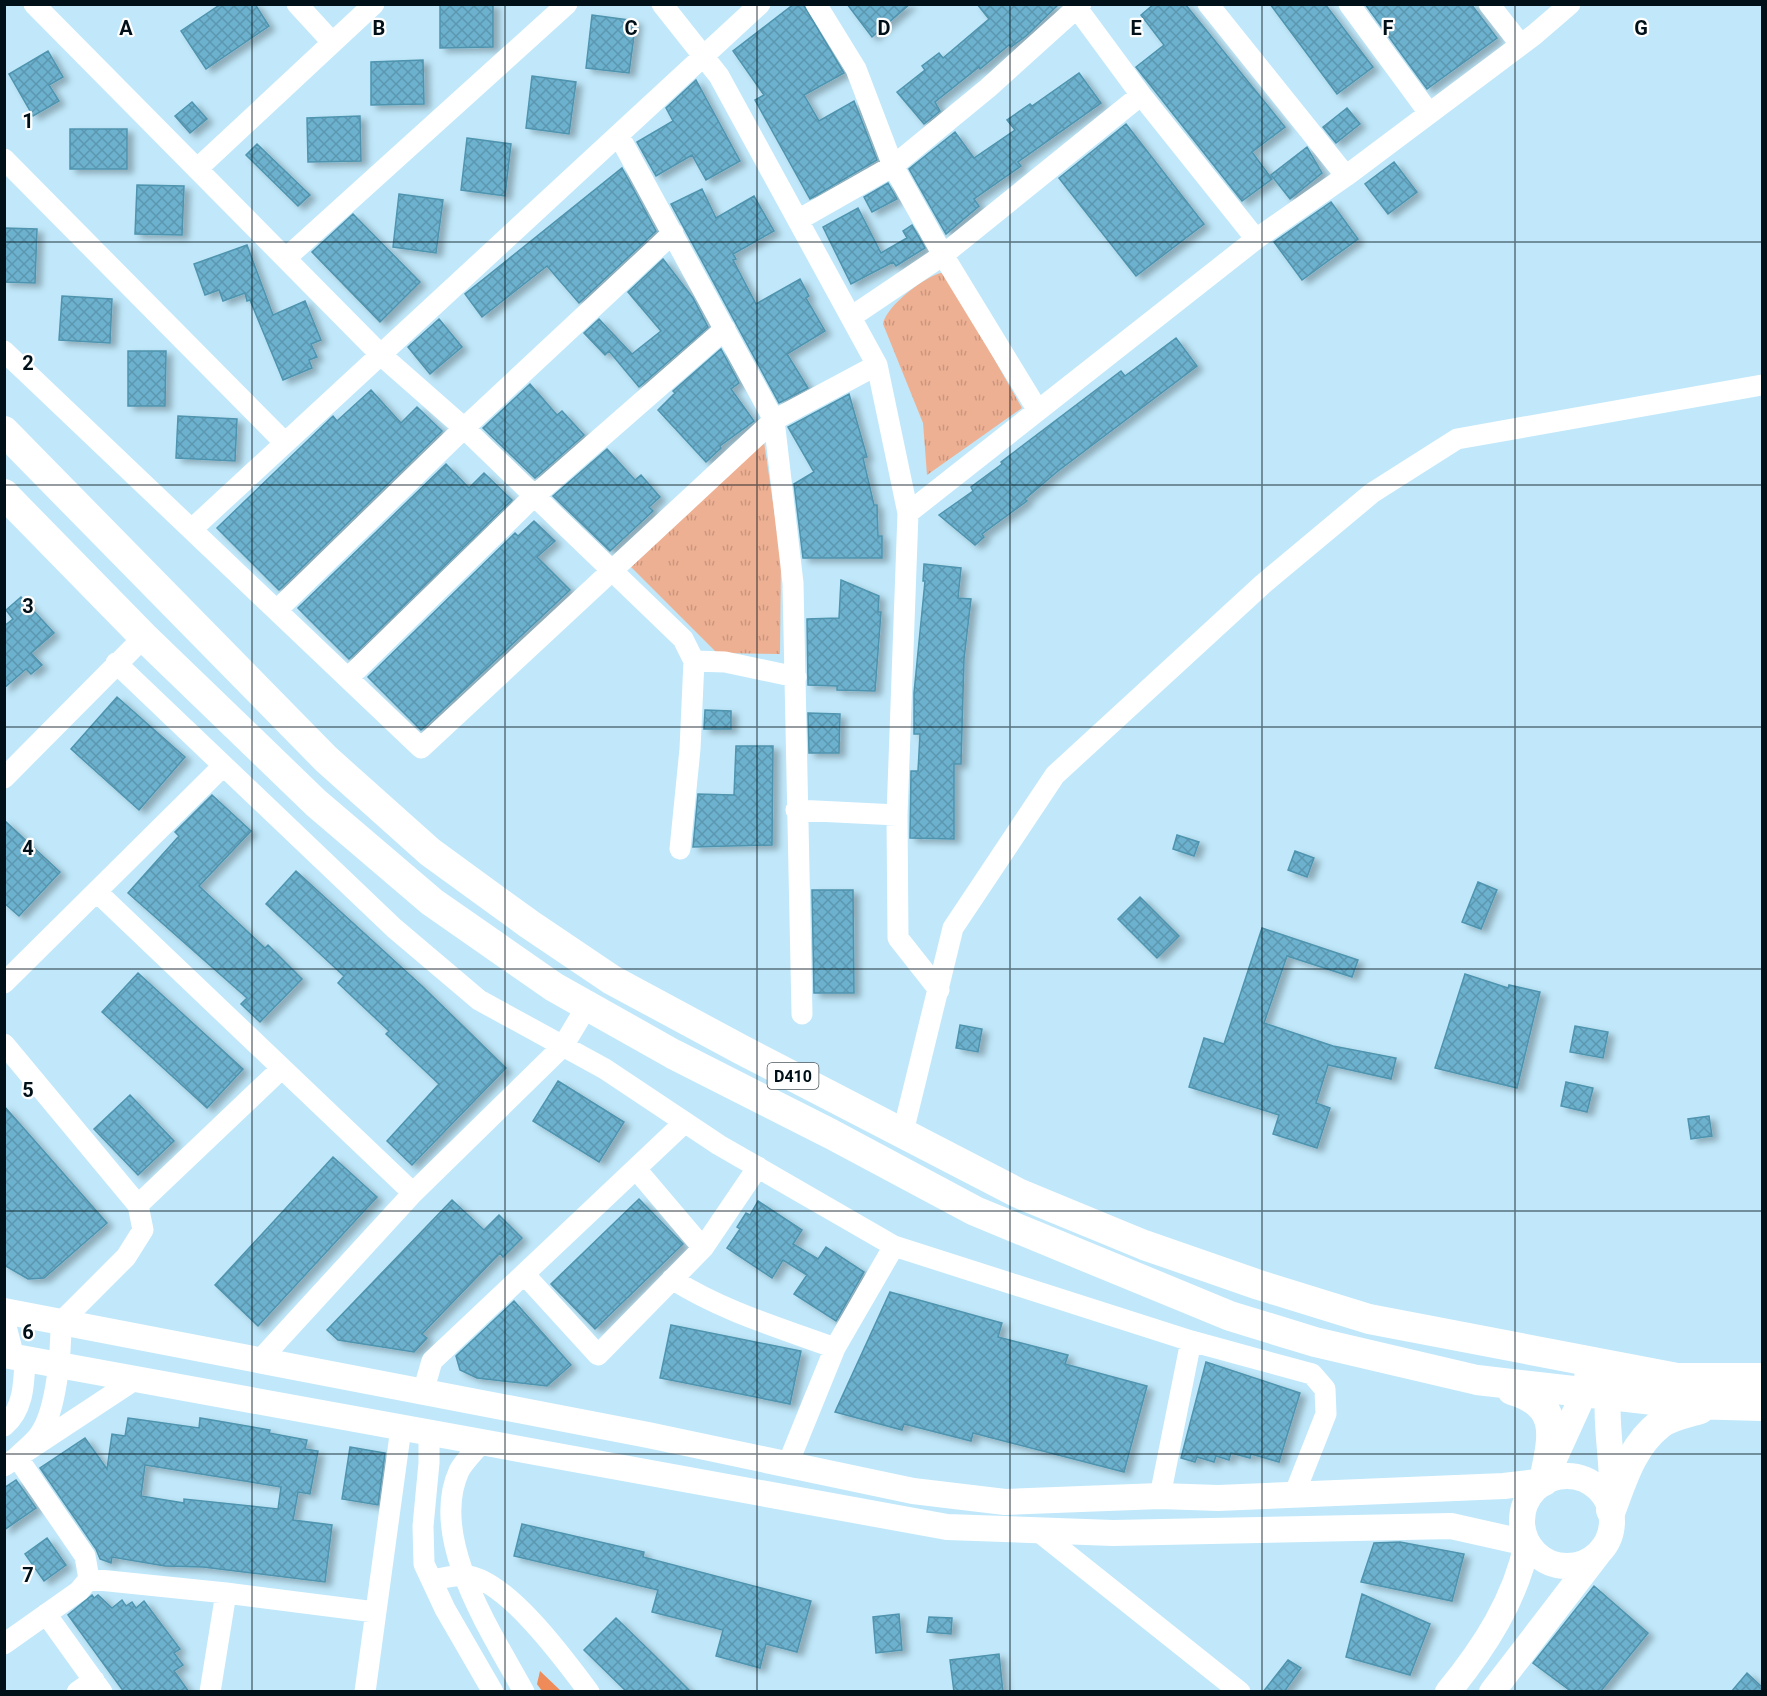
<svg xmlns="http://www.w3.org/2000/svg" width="1767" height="1696" font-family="Roboto,sans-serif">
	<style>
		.grass { fill: url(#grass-tufts) }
		.forest { fill: url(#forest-firs) }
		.building { fill: url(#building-cross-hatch); stroke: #4f94af; stroke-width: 1.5; fill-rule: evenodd; filter: url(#shadow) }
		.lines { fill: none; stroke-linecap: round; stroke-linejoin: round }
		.minor { stroke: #fff; stroke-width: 21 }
		.major { stroke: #fff; stroke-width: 26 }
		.highway { stroke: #fff; stroke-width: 30 }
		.grid { fill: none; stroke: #001018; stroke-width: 1.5; stroke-opacity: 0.55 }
		.labels { text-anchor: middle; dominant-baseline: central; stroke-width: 4.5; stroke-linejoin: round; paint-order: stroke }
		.shield { fill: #fff; stroke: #4c585d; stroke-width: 1.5 }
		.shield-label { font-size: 16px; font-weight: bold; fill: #001018 }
		.grid-label { font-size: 20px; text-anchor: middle; font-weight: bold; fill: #001018; stroke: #fff; stroke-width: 4.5; stroke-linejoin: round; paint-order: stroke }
	</style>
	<defs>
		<pattern id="grass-tufts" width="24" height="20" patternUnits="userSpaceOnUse" patternTransform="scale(1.5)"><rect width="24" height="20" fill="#eeb093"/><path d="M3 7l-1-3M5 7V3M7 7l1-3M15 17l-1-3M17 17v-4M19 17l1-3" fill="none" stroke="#ca967e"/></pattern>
		<pattern id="forest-firs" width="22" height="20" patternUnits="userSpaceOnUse" patternTransform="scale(1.5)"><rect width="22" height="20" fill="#ee8b59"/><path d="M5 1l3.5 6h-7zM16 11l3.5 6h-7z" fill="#ca774d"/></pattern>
		<pattern id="building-cross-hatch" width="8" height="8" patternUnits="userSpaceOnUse" patternTransform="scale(1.5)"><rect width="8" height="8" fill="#6cb1cd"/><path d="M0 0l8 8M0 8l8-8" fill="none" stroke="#5c97af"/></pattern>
		<filter id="shadow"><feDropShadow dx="6" dy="4" stdDeviation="3" flood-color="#0004"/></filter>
	</defs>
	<rect width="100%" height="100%" fill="#c0e8fa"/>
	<path class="grass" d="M945 272 1022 408 927 475 923 423 883 324C886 306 927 274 945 272Z
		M764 442 781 557 780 654 717 653 631 567Z"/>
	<path class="forest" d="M540 1671 561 1691H542L537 1684Z"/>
	<path class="building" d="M221 4H255L269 26 206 69 181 31Z
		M440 4H493V47L440 48Z
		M794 4H803L844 73 804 95 819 121 854 101 877 160 810 199 755 100 764 95 733 51Z
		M847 4H910L872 37Z
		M977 4H1059L1026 36 1011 47 1009 45 980 69 979 67 935 102 940 111 924 124 897 92 925 70 922 66 939 53 943 58 989 19Z
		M1154 4H1185L1285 127 1252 152 1272 179 1242 201 1136 67 1164 45 1141 15Z
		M1270 4H1325L1373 67 1337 94Z
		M1365 4H1471L1497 38 1427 89Z
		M592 15 636 21 629 73 586 68Z
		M48 51 63 77 49 85 59 101 33 116 9 74Z
		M423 60 424 104 371 105V62Z
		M1079 73 1101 103 1018 162 1021 166 974 199 979 206 946 234 909 169 955 132 974 158 1015 130 1007 120 1030 104 1032 106Z
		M532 76 576 82 569 134 526 128Z
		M696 80 740 161 706 180 692 155 656 176 637 142 673 121 666 108Z
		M192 102 207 119 190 133 175 116Z
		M1347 108 1360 124 1336 143 1323 127Z
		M360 116 361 161 308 162 307 118Z
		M1126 124 1204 224 1136 276 1059 178Z
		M70 129H127V169H70Z
		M467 138 511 144 505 196 461 190Z
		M257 144 310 195 298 206 246 155Z
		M1307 147 1322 173 1290 199 1271 175Z
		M1394 162 1417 192 1388 214 1365 184Z
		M622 168 656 231 579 303 547 266 482 317 465 294Z
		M888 183 897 199 872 212 864 197Z
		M137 185 184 186 182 235 135 234Z
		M702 189 716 218 754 196 774 231 733 254 736 259 733 260 756 304 800 279 809 296 806 298 825 331 787 354 808 388 779 403 671 204Z
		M399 194 443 200 436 253 393 247Z
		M1331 202 1358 239 1302 280 1274 242Z
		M858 208 881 253 907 238 903 231 912 225 925 248 896 266 893 262 851 284 823 227Z
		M353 214 420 282 380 322 312 252Z
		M4 228 37 229 35 283 4 282Z
		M247 245 273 315 305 301 321 340 311 344 317 357 309 360 312 368 283 380 250 300 247 301 245 293 223 301 219 290 205 295 194 264Z
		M663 259 693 298 708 327 639 387 609 351 605 355 584 333 599 319 632 354 661 331 628 292Z
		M62 296 112 299 110 343 59 340Z
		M439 319 462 347 430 374 408 347Z
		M1176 338 1197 366 1058 471 1025 499 1027 501 982 534 984 537 975 545 939 515 973 491 971 487 1002 464 1001 462 1121 371 1125 376Z
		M721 349 739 383 731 389 754 421 720 446 721 448 706 462 658 410 675 393 673 391Z
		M128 351H166L165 406H128Z
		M530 384 557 415 562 411 584 435 535 478 483 428Z
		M371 390 401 423 417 407 442 431 279 590 217 528 333 416 337 421Z
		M849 394 867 457 863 458 874 505H877L878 536H882V558H803L794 484 814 472 788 427Z
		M178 416 237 419 235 461 176 458Z
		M607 449 635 480 641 475 660 497 649 507 653 511 610 551 553 496Z
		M446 464 469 488 484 473 512 500 349 659 298 608Z
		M534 521 555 541 537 557 570 590 421 730 368 677 515 533 518 536Z
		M924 564 961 568 958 598 971 599 964 659 961 764H954V839L910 838 911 771H918L920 734H914V693L925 581H923Z
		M841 580 879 596 878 612H881L875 691 837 690V686L808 685 807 619 839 618Z
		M21 597 54 633 31 653 42 665 31 674 26 669 4 688V626L13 619 6 610Z
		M117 697 185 757 139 810 71 749Z
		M705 710 731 711V729H704Z
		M808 713 840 714 839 753H809Z
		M736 746H773L772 845 693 847 698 794 734 795Z
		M212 795 251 831 199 886 265 948 268 945 302 979 260 1022 241 1004 247 998 128 893 179 836 175 832Z
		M4 820 60 872 19 916 4 903Z
		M1177 835 1199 842 1194 856 1173 849Z
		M1295 851 1314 858 1307 877 1288 870Z
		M296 871 422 986 506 1068 412 1165 387 1141 439 1084 386 1034 389 1031 338 983 344 976 266 904Z
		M1478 882 1497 890 1481 929 1462 922Z
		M812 890H853L854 993H814Z
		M1140 897 1179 936 1157 958 1118 919Z
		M1262 928 1358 960 1352 977 1287 956 1264 1023 1333 1046 1396 1058 1391 1079 1328 1065 1316 1103 1330 1108 1317 1148 1273 1134 1279 1115 1189 1087 1204 1038 1224 1044Z
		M138 973 243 1069 207 1108 102 1012Z
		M1465 974 1508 988 1509 985 1540 992 1517 1088 1435 1068Z
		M960 1025 982 1029 978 1052 956 1048Z
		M1575 1026 1608 1032 1603 1058 1570 1052Z
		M558 1081 624 1122 599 1162 533 1121Z
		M1566 1082 1593 1088 1587 1112 1561 1106Z
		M130 1095 174 1141 138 1175 94 1129Z
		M4 1106 107 1223 44 1278 28 1279 4 1265Z
		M1709 1116 1712 1136 1691 1139 1688 1119Z
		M333 1157 377 1197 258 1326 215 1285Z
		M639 1199 683 1244 595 1329 551 1284Z
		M452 1200 484 1230 499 1215 522 1238 503 1257 500 1253 422 1334 427 1338 414 1352 338 1340 327 1330Z
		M758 1201 802 1230 793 1244 818 1259 826 1247 864 1272 836 1321 794 1294 807 1275 783 1260 772 1278 727 1248 740 1229 737 1227 746 1213 750 1215Z
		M890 1292 1002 1323 998 1337 1068 1355 1065 1364 1147 1386 1124 1472 973 1433 971 1441 904 1424 902 1430 835 1412Z
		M514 1301 571 1365 547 1386 477 1378 460 1370 456 1356Z
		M671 1325 801 1351 790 1404 660 1378Z
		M1206 1362 1300 1393 1279 1462 1251 1454 1250 1458 1231 1453 1229 1460 1216 1456 1214 1462 1197 1457 1195 1462 1181 1458Z
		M128 1418 199 1428 200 1418 270 1430 269 1433 307 1440 305 1449 318 1451 310 1494 298 1492 293 1520 332 1525 325 1582 203 1567 165 1566 112 1557 111 1563 100 1559 96 1549 40 1468 85 1438 107 1469 112 1434 125 1436ZM145 1465 281 1487 278 1509 184 1499V1503L141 1496Z
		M350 1447 385 1453 378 1505 342 1499Z
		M16 1480 36 1508 4 1530V1488Z
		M522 1524 644 1552 643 1557 811 1601 797 1652 766 1644 760 1668 716 1656 723 1630 652 1612 658 1590 514 1556Z
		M47 1538 66 1565 44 1581 25 1554Z
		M1400 1542 1464 1554 1452 1601 1361 1582 1374 1543Z
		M1594 1586 1648 1633 1600 1692H1572L1533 1663Z
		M1362 1594 1430 1624 1410 1675 1346 1657Z
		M92 1595 94 1598 98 1595 112 1608 122 1600 126 1606 132 1602 136 1608 144 1601 180 1649 174 1653 183 1665 174 1671 189 1692H124L68 1615Z
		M899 1614 902 1650 876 1653 873 1617Z
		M929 1617 952 1618 951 1634 927 1632Z
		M616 1618 652 1653 691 1692H627L584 1650Z
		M999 1654 1003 1692H954L950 1660Z
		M1288 1660 1301 1668 1284 1692H1263Z
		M1747 1673 1762 1687V1692H1731Z"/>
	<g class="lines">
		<path class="minor" d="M34 4 381 355 464 428 683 639 694 661 690 749 680 849
			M297 4 332 42
			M662 4 719 76 877 365 908 513 897 815 898 938 939 990
			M816 4 856 69 893 166 943 255 1037 409
			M1208 4 1346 176
			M1349 4 1429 113
			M1489 4 1521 45
			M619 136 774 420 793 583 802 1014
			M4 159 285 443
			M197 169 374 4
			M798 220 893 166 988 88 1081 4
			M1256 239 1346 176 1534 35 1570 4
			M286 258 567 4
			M851 317 943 255 1141 95
			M4 351 421 748 774 420 877 365
			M908 513 1256 239 1141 95 1074 4
			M192 529 760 4
			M277 610 464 428 673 233
			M694 661 725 662 796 677
			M116 663 394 928 479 1000 605 1069 719 1145 894 1246 1191 1341 1312 1374 1325 1389 1326 1414 1294 1495
			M348 678 533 497 725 329
			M4 778 144 637
			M796 810 897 815
			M97 892 413 1193
			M4 983 223 766
			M4 1044 138 1205 143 1230 126 1257 61 1322C61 1351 57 1409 40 1434 34 1443 24 1450 17 1457L85 1556 89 1579 79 1591 4 1644
			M903 1132 953 928 1055 775 1263 584 1372 493 1457 439 1762 385
			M636 1169 703 1248
			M138 1205 281 1069
			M524 1274 598 1355 703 1248 758 1167
			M672 1279C722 1311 780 1328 835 1348
			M4 1319 14 1357
			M260 1360 413 1193 563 1046 587 1006
			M423 1392 432 1361 685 1122
			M4 1426C24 1409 24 1383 25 1359
			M429 1433V1463L423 1526 424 1564 445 1609 493 1692
			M482 1442C475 1451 464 1461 459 1471 428 1539 492 1633 524 1692
			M4 1466 136 1379
			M787 1466 835 1348 894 1246
			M1160 1496 1191 1341
			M1038 1531 1240 1692
			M89 1579 226 1593
			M432 1580C443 1578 458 1574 469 1576 509 1583 565 1660 589 1692
			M46 1614 102 1692
			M77 1692 94 1680
			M210 1692 226 1593 375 1612
			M365 1692 401 1428"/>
		<path class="major" d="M4 1311 648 1435 913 1491 1005 1502 1160 1496 1218 1498 1504 1486 1544 1481 1584 1393 1588 1373
			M4 1355 947 1527 1113 1533 1451 1526 1527 1543C1516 1599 1484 1648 1448 1692
			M1611 1376C1602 1415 1614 1458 1612 1498
			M1522 1521a45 45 0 1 1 90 0a45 45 0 1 1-90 0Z
			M1492 1692 1598 1554"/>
		<path class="highway" d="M4 431 326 759 430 852 529 924 612 980 742 1050 1018 1193 1144 1245 1259 1285 1369 1319 1677 1378H1762
			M4 494 144 637 316 803 432 902 554 987 673 1054 831 1134 975 1211 1230 1316 1315 1342 1477 1380 1689 1404 1762 1406
			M1512 1390C1564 1405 1552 1440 1544 1481
			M1611 1510C1623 1478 1632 1446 1660 1424 1670 1416 1688 1413 1700 1409"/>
	</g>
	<path class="grid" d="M252 4V1692M505 4V1692M757 4V1692M1010 4V1692M1262 4V1692M1515 4V1692M4 242H1762M4 485H1762M4 727H1762M4 969H1762M4 1211H1762M4 1454H1762"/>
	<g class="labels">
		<rect class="shield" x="767.5" y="1063" width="51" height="26" rx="4.5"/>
		<g class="shield-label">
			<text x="793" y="1076">D410</text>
		</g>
	</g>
	<g class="grid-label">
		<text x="126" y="35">A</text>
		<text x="379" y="35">B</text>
		<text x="631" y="35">C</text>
		<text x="884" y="35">D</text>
		<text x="1136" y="35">E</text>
		<text x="1388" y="35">F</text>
		<text x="1641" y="35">G</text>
		<text x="28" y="128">1</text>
		<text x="28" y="370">2</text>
		<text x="28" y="613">3</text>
		<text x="28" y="855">4</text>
		<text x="28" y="1097">5</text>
		<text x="28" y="1339">6</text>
		<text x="28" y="1582">7</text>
	</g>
	<rect width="1767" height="1696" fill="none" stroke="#001018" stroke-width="12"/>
</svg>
